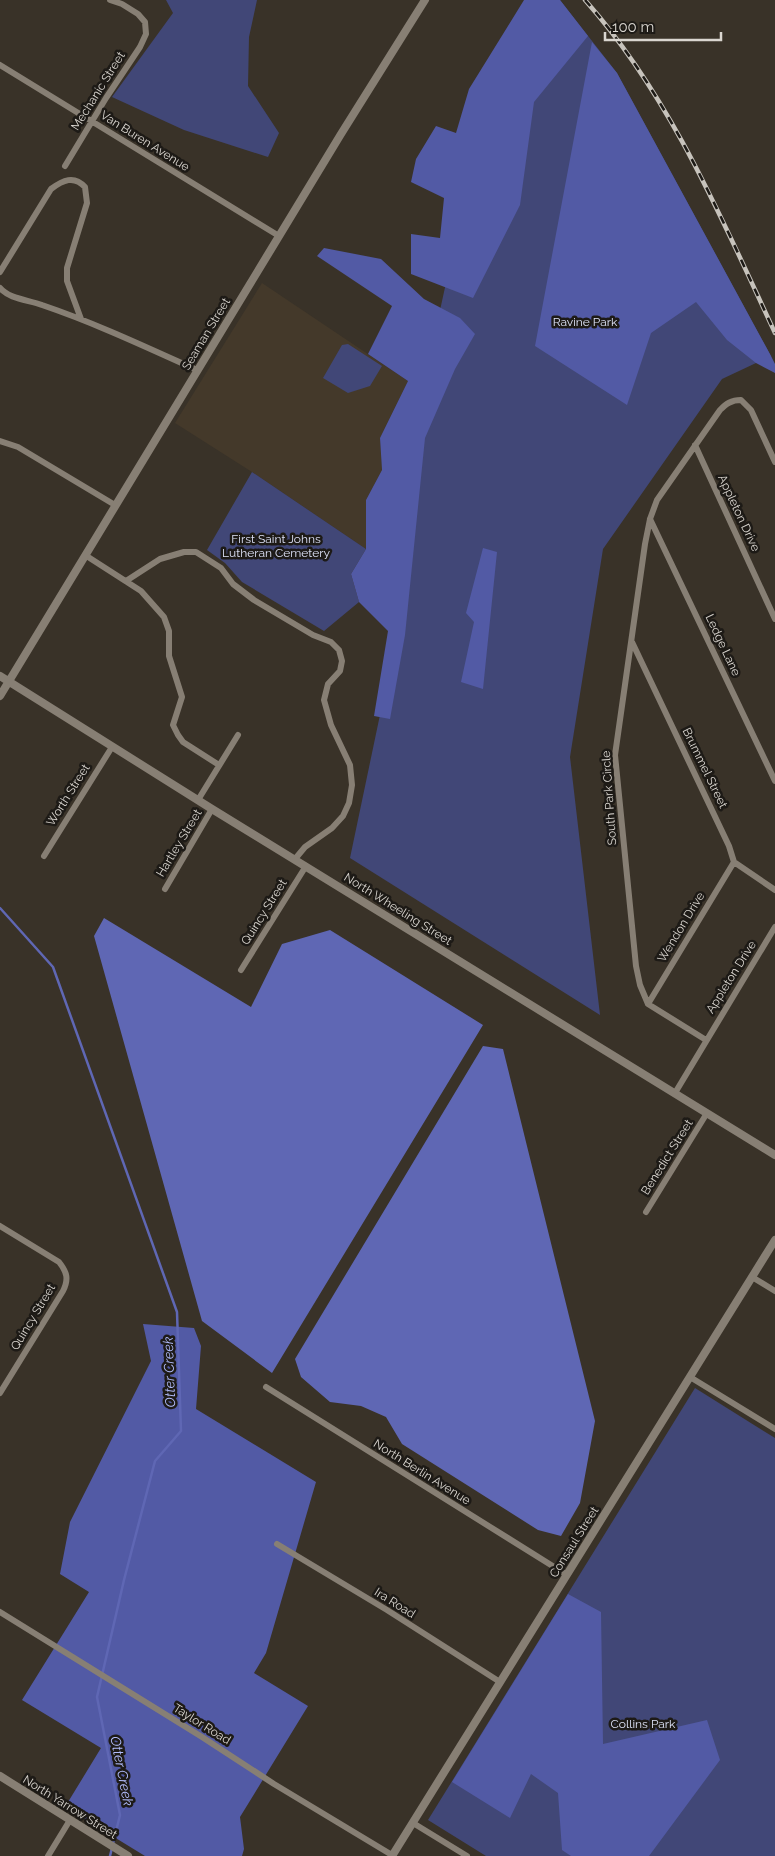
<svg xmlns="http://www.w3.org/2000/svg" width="775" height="1856" font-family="Raleway,sans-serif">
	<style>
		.built { fill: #44392a }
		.green { fill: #414777 }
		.forest { fill: #525aa5 }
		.water { fill: #5f67b4 }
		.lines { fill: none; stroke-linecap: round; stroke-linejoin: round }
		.stream { stroke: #5f67b4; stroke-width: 2.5 }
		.minor { stroke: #877f74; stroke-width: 6 }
		.tertiary { stroke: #877f74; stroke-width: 8 }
		.rail-casing { stroke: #c7c3bc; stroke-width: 4.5 }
		.rail { stroke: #1d1a16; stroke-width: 2.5; stroke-dasharray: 8; stroke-linecap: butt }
		.labels { text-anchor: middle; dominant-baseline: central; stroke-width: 5; stroke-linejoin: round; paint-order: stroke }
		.street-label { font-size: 12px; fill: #dad6d0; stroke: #1d1a16 }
		.park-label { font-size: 12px; fill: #dde2f7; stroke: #1d1a16 }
		.water-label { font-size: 14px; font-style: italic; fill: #b2bdfc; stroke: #1d1a16 }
	</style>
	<rect width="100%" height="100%" fill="#393228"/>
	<path class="built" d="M262 283 408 381 380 438 382 470 366 500V549L252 472 175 423Z"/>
	<path class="green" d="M166 0H257L249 37 248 86 279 133 268 157 184 130 112 97 173 13Z
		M528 0H560L617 73 771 356 722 379 603 549 570 757 600 1015 350 858 394 648 421 397 490 82Z
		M348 344 382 366 370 386 348 393 323 378 342 345Z
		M252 472 366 549 351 574 359 602 324 631 242 582 225 563 207 550Z
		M695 1388 775 1438V1856H486L428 1820Z"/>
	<path class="forest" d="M524 0H560L588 36 534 102 520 205 473 298 411 274V234L440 238 444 198 411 182 416 159 436 126 456 133 469 89Z
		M592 42 617 73 771 356 775 364V373L756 363 727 340 696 302 651 333 627 405 535 346Z
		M324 248 381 259 424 299 460 318 475 334 455 369 425 438 405 635 390 719 374 716 388 631 359 602 351 574 366 549V500L382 470 380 438 408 381 368 354 392 306 317 256Z
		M483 548 497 552 483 689 461 682 474 622 466 613Z
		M143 1324 194 1328 201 1346 196 1409 316 1482 266 1653 254 1673 308 1706 240 1817 244 1849 242 1856H145L65 1807 101 1748 22 1700 89 1592 60 1574 70 1522 151 1361Z
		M568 1594 601 1612 603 1744 707 1720 720 1760 649 1856H571L562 1850 558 1793 531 1774 510 1818 452 1782Z"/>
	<path class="water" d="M104 918 251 1007 282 944 330 930 483 1025 272 1373 202 1321 94 936Z
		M483 1046 503 1049 595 1421 580 1503 561 1536 538 1530 402 1444 386 1417 361 1406 330 1402 301 1377 295 1359Z"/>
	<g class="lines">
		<path class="stream" d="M0 908 53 967 177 1312 181 1431 155 1461 124 1580 97 1697 120 1815 110 1856"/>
		<path class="minor" d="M0 65 279 236
			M65 166 106 98 140 47 146 34 145 22 138 14 122 4 110 0
			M0 272 51 189C63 180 74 175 85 187L87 203 67 268V281L81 319
			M0 288C9 299 29 300 42 305 95 323 146 347 197 370
			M0 441 18 447 115 505
			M695 445 775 619
			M650 519 775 781
			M85 555 141 591 164 617 169 631V656L182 697 173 725 178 735 183 742 219 765
			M126 581 160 559 184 552H196L221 568 233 584 254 600 313 635 331 642 339 650 342 661 340 671 328 684 324 700 331 725 350 765 352 785 349 803 343 816 332 828 305 847 295 859
			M632 642 729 846 734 862 775 890
			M198 800 238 735
			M44 856 112 747
			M165 889 212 809
			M241 970 306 866
			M648 1004 734 862
			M706 1040 648 1004 640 985 636 966 615 755 645 544 650 519 657 500 720 410C726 404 731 400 741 400L751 410 775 462
			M675 1093 775 927
			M646 1212 707 1113
			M0 1226 59 1262C67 1272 69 1279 63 1291L0 1393
			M752 1277 775 1291
			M690 1377 775 1429
			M266 1387 567 1575
			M277 1544 387 1610 500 1682
			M0 1612 202 1737 274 1784 392 1855
			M413 1823 467 1856
			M48 1856 70 1820"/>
		<path class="tertiary" d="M0 676 212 809 775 1155
			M0 696 341 134 425 0
			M0 1776 128 1856
			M392 1856 775 1240"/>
		<defs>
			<path id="rail" d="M585 0C670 96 721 217 775 333"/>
		</defs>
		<use href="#rail" class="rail-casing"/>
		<use href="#rail" class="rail"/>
	</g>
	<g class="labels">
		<g class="street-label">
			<text transform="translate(98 91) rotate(-58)">Mechanic Street</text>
			<text transform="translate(145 141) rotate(32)">Van Buren Avenue</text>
			<text transform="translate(206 334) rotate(-59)">Seaman Street</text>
			<text transform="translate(739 513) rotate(65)">Appleton Drive</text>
			<text transform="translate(723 645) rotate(65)">Ledge Lane</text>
			<text transform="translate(705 768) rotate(64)">Brummel Street</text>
			<text transform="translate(68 795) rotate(-58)">Worth Street</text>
			<text transform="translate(609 798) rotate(-94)">South Park Circle</text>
			<text transform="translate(179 843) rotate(-59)">Hartley Street</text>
			<text transform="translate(398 909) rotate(32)">North Wheeling Street</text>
			<text transform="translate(264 912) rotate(-58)">Quincy Street</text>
			<text transform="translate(681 927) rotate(-59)">Wendon Drive</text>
			<text transform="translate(731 977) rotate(-58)">Appleton Drive</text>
			<text transform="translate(667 1157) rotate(-58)">Benedict Street</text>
			<text transform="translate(33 1317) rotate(-59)">Quincy Street</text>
			<text transform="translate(422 1472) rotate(32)">North Berlin Avenue</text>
			<text transform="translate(574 1542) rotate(-58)">Consaul Street</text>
			<text transform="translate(395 1603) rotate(32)">Ira Road</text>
			<text transform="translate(202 1724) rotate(32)">Taylor Road</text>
			<text transform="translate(70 1807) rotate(32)">North Yarrow Street</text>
		</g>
		<g class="park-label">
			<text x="585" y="322">Ravine Park</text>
			<text x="276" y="539">First Saint Johns<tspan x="276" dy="14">Lutheran Cemetery</tspan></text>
			<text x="643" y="1724">Collins Park</text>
		</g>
		<g class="water-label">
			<text transform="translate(169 1372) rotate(-92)">Otter Creek</text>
			<text transform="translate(122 1771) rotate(79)">Otter Creek</text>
		</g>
	</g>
	<path d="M605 32v8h116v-8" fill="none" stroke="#dad6d0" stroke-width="2.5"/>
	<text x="612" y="32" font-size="15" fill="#dad6d0" stroke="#1d1a16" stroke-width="4" paint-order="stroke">100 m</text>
</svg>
